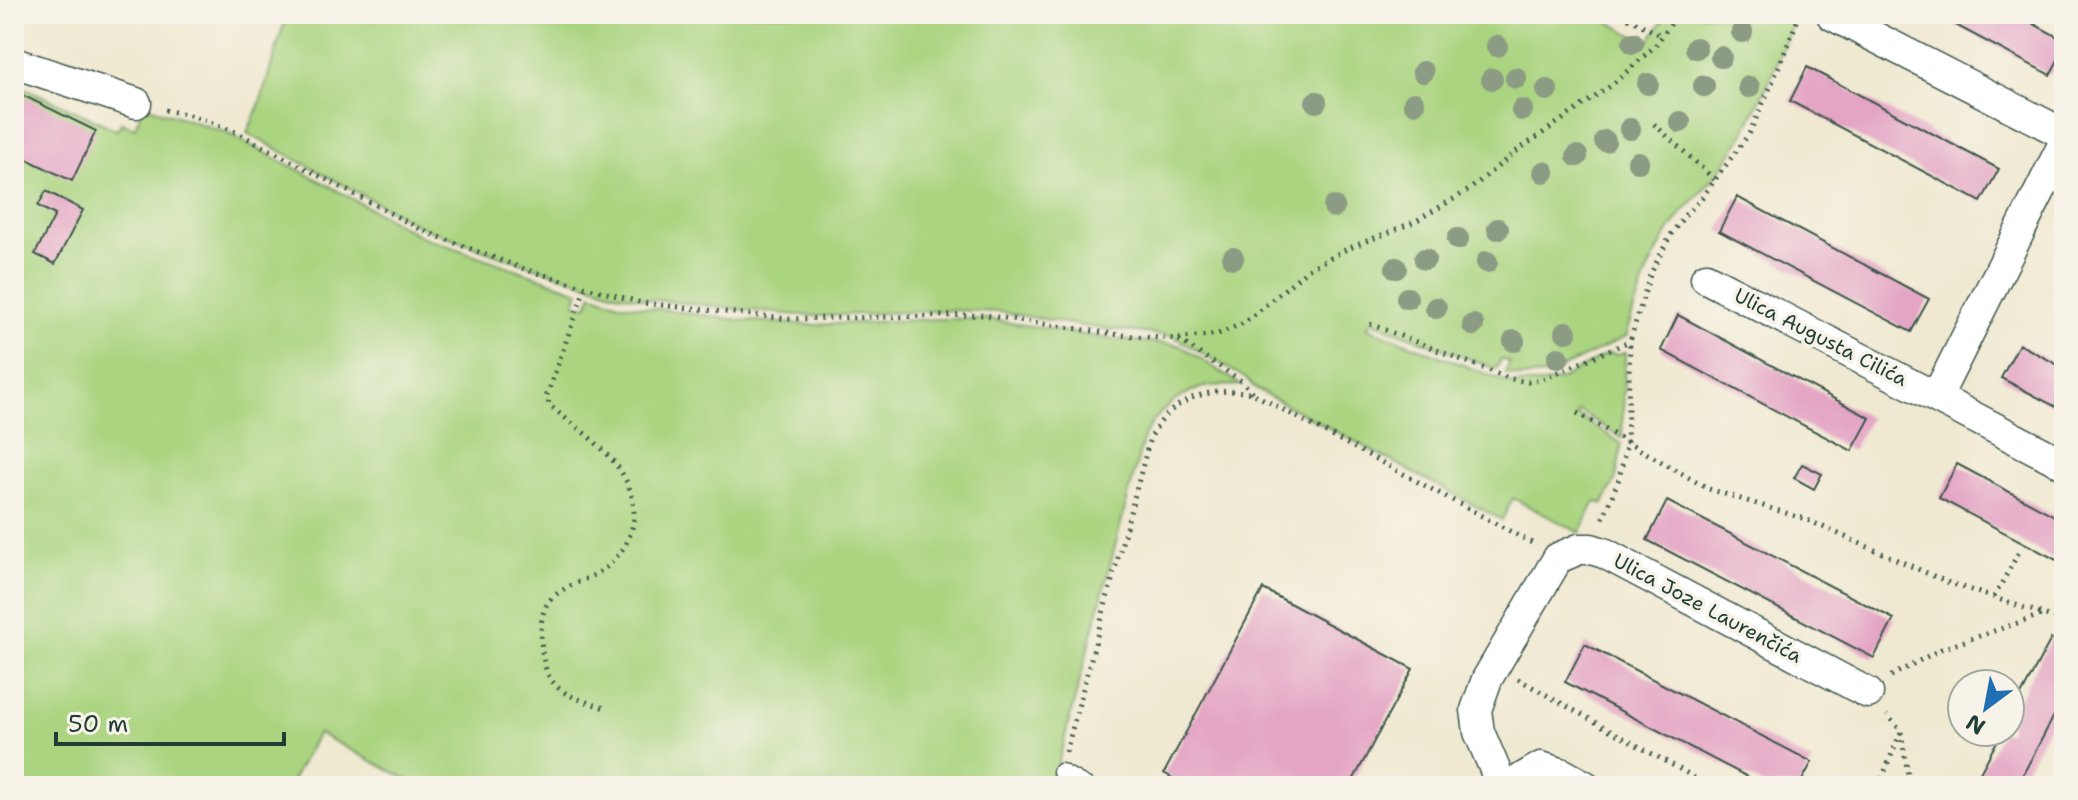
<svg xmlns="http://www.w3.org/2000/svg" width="2078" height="800" font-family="'Shantell Sans',sans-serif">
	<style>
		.green { fill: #aad480; stroke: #64885a; stroke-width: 2 }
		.building { fill: #e4a5c5 }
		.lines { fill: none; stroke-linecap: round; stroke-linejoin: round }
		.service-casing { stroke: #3e574c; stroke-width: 19 }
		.minor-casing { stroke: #3e574c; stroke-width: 33 }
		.path { stroke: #3e574c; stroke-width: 5; stroke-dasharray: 2 6; stroke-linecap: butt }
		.service { stroke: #fff; stroke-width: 16 }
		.minor { stroke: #fff; stroke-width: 30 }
		.tree { fill: #8c9b83 }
		.labels { text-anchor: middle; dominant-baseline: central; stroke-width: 7; stroke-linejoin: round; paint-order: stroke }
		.street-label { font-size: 20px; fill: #1f3d34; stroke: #f7f3e8 }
	</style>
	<rect width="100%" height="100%" fill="#f7f3e8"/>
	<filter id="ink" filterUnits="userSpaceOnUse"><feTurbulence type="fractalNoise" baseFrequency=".0125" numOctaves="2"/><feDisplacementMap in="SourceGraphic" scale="16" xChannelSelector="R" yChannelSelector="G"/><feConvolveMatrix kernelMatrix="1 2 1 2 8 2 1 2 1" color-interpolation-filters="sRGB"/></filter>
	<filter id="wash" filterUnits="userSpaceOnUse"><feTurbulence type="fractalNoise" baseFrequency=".006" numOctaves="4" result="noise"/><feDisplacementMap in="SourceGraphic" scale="32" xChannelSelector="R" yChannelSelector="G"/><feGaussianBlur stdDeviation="1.8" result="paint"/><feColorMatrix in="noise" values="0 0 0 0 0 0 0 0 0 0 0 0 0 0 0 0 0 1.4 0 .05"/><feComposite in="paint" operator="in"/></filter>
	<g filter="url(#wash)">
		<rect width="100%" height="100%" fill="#f0e9d1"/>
		<path class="green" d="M287 14H1595L1647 43 1668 14H1796L1771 77 1741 139 1719 172 1682 213 1664 239 1647 272 1627 330V336L1548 375 1519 377 1505 373 1510 362 1501 359 1496 369 1370 321 1368 328 1512 384H1543L1560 380 1608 353 1616 355 1625 353 1622 438 1579 411 1576 414 1622 444 1616 479 1603 504 1595 501 1580 533 1513 498 1502 520 1256 389 1245 378 1173 336 1090 327 1001 312 950 310 820 316 786 314 645 299 616 293 495 254 420 226 247 133 260 103Z
			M14 83 117 130 121 123 135 128 143 105 227 133 320 181 420 236 579 291 575 304 587 306 592 294 622 304 738 320 813 325 936 319H986L1110 339 1172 344 1181 346 1241 385C1231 386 1219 385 1209 386 1181 391 1157 411 1144 436L1052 786H420L318 733 289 786H14Z"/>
		<g id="blocks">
			<path class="building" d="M1935 14H2015L2064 40V49L2050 75Z
				M1807 67 1999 169 1981 202 1790 101Z
				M14 91 96 131 72 181 14 153Z
				M46 191 83 210 55 264 35 254 55 215 38 206Z
				M1737 197 1929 299 1911 332 1719 231Z
				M1678 315 1870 418 1852 451 1661 350Z
				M2019 344 2064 368V411L2001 378Z
				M1802 464 1822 474 1814 489 1794 478Z
				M1957 464 2064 521V564L1939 498Z
				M1667 501 1894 619 1874 658 1647 540Z
				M1263 589 1413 669 1350 786H1187L1164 773Z
				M2051 639 2064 647V697L2037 748 2017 786H1973L2002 732H2010V716Z
				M1585 644 1812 762 1799 786H1765L1565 682Z"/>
		</g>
	</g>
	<g filter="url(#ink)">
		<use href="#blocks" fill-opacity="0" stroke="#3e574c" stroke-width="2"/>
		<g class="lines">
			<defs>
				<path id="service" d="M1061 772 1086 786"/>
				<path id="minor" d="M1832 15 2064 134
					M14 63 136 103
					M1706 278 2064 464
					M1937 396 2064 143
					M1502 786 1479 732 1476 710 1487 679 1558 558 1579 549H1591L1604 553 1868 693
					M1516 786 1521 779 1541 767 1561 773 1585 786"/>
			</defs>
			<use href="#service" class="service-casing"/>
			<use href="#minor" class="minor-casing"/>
			<path class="path" d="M1621 14 1662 36
				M1800 14 1773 81 1749 134 1700 200 1685 215 1670 236 1650 275 1630 341 1627 442 1709 489 1805 519 1947 582 2064 621
				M165 110 194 116 236 132 426 232 527 270 642 303 789 319 983 315 1120 335 1177 339 1218 334 1246 322 1308 269 1347 249 1414 222 1469 190 1514 153 1612 85 1655 46 1678 14
				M1654 124 1715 180
				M585 288 547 395 549 405C585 435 635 464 634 516 633 534 623 552 610 564 593 580 569 582 552 598 541 609 541 623 541 637 543 691 562 694 608 709
				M1370 324 1511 379 1528 382 1541 380 1630 341
				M1179 340 1243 382 1252 392
				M1577 413 1627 442 1619 479 1601 523
				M1994 597 2019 552
				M1891 676 1941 649 2041 615
				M1518 679 1710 786
				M1901 732 1910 786
				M1066 752 1149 442C1167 399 1207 386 1252 393L1534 544
				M1879 786 1901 731 1887 715"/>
			<use href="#service" class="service"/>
			<use href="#minor" class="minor"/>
		</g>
		<g class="tree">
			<circle cx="1742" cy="32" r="11"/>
			<circle cx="1633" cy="43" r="11"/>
			<circle cx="1497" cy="46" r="11"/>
			<circle cx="1696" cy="48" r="11"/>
			<circle cx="1721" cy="57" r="11"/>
			<circle cx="1423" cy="72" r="11"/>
			<circle cx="1516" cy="78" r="11"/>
			<circle cx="1492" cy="79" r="11"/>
			<circle cx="1648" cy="84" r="11"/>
			<circle cx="1704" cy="86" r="11"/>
			<circle cx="1749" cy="87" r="11"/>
			<circle cx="1547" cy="90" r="11"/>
			<circle cx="1316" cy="102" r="11"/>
			<circle cx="1414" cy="103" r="11"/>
			<circle cx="1522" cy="110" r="11"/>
			<circle cx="1680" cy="122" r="11"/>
			<circle cx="1630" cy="129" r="11"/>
			<circle cx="1605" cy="141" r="11"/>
			<circle cx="1577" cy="156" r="11"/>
			<circle cx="1638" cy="162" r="11"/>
			<circle cx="1544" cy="172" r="11"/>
			<circle cx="1334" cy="207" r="11"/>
			<circle cx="1498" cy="229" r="11"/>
			<circle cx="1458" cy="239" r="11"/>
			<circle cx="1233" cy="258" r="11"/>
			<circle cx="1425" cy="259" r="11"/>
			<circle cx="1487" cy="262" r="11"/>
			<circle cx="1396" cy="268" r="11"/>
			<circle cx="1407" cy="298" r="11"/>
			<circle cx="1436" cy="308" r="11"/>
			<circle cx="1473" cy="325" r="11"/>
			<circle cx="1566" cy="332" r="11"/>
			<circle cx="1514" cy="341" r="11"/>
			<circle cx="1558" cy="358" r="11"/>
		</g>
	</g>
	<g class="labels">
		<g class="street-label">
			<text transform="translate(1821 337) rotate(27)">Ulica Augusta Cilića</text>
			<text transform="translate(1708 608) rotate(28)">Ulica Joze Laurenčića</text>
		</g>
	</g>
	<rect width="2078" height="800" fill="none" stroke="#f7f3e8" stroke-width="48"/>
	<g transform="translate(1986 708) rotate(212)"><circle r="38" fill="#f7f3e8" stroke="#a1aaa0" stroke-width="2"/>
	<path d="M0-6L14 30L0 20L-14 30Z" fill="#1f6fb2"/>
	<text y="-12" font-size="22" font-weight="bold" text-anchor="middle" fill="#1f3d34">N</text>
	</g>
	<path d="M56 732v12h228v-12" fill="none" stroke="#1f3d34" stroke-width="4"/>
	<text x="68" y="732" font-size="24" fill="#1f3d34" stroke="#f7f3e8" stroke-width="6" paint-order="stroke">50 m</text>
</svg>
